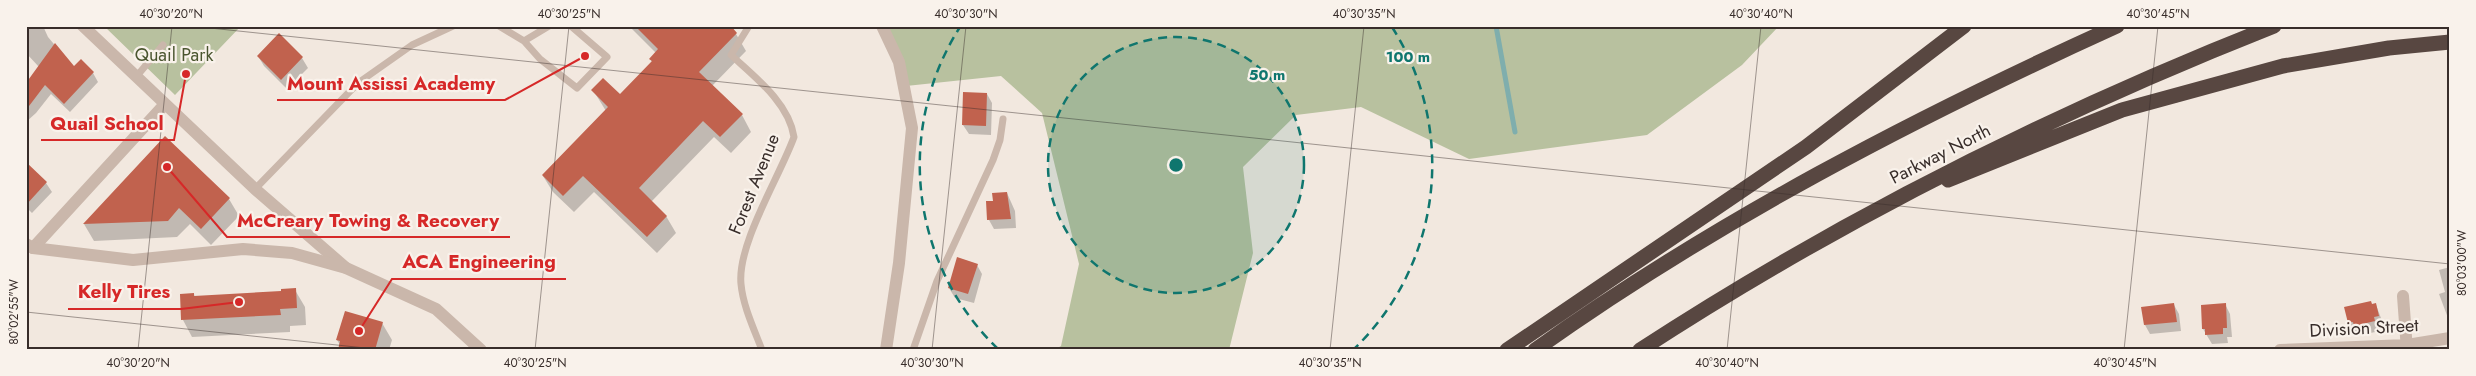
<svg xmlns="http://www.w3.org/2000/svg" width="2476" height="376" font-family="Jost,sans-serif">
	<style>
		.green { fill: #b8c19f }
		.shadow { fill: #0003 }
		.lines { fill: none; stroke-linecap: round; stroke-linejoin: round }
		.stream { stroke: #7faead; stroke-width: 5 }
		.building { fill: #c1624e }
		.service { stroke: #cab7ab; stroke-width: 7 }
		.minor { stroke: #cab7ab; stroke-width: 12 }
		.tertiary { stroke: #cab7ab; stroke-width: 12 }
		.motorway { stroke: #584741; stroke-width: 15 }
		.ticks { fill: none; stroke: #382d2a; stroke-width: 1; stroke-opacity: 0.45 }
		.ring { fill: none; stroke: #0f766e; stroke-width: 2.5; stroke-dasharray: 9 6 }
		.labels { text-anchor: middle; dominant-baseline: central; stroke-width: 4.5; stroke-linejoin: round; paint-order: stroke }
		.park-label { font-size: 18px; fill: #4a552f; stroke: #f9f2eb }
		.street-label { font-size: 18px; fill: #382d2a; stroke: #f9f2eb }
		.centre { fill: #0f766e; stroke: #f9f2eb; stroke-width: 2.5 }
		.ring-label { font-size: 15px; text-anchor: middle; font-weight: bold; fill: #0f766e; stroke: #f9f2eb; stroke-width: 4.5; stroke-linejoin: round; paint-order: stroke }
		.leader { fill: none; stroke: #d62828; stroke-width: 2 }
		.callout-dot { fill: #d62828; stroke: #f9f2eb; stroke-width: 2 }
		.callout-label { font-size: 19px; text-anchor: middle; font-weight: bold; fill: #d62828; stroke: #f9f2eb; stroke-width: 4.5; stroke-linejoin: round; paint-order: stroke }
		.neatline { fill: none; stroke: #382d2a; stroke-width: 2 }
		.ticks-label { font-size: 12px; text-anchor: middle; fill: #382d2a }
	</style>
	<rect width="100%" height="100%" fill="#f2e8df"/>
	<path class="green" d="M104 26H241L175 95Z
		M882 26H1779L1742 65 1647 135 1469 159 1361 107 1296 115 1243 167 1253 253 1229 350H1054L1061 346 1079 264 1042 113 1001 76 906 86Z"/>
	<path class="shadow" d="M26 26H43L48 37 74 68 81 61 93 73 98 82 70 112 51 94 36 113 26 122V85L39 67 26 53Z
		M629 26H729L736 34 746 51 712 86 742 115 751 132 731 153 714 137 651 202 666 216 676 233 657 253 594 192 574 212 553 192 543 176 606 111 593 90 620 96 652 62 650 59 656 53Z
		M279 35 302 58 308 68 287 89 264 66 258 56Z
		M987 94 992 103 991 135 969 134 963 125Z
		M165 138 229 199 239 216 211 245 190 224 177 237 94 241 84 224Z
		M26 164 46 183 52 192 32 213 26 207Z
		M1007 193 1015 211 1016 228 994 229 989 220 994 202Z
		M977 265 982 274 974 303 955 298 949 288Z
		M2450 267V318H2448L2439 294 2445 292 2439 270Z
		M295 290 305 307 306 325 290 326V332L192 337 183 320 181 295 194 294 195 297 282 293Z
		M2225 304 2230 314 2232 337H2227L2228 343 2212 344 2203 329Z
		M2174 305 2179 314 2181 331 2150 334 2145 325 2143 308Z
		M2376 305 2384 326 2379 327 2380 331 2361 335 2359 332H2355L2349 323 2346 308Z
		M382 323 392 340 389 350H339L340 345 337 340Z"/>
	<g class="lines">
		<path class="stream" d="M1496 26 1515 132"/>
	</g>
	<path class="building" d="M635 26H731L737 33 699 72 743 114 720 137 703 121 639 188 667 216 647 237 583 176 563 196 542 175 608 107 591 90 603 78 620 94 652 61 649 59 658 49Z
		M279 33 303 57 281 80 257 56Z
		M55 43 74 66 81 59 94 72 64 104 45 85 26 110V83Z
		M963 92 987 93 986 126 962 125Z
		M165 136 230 198 201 229 179 208 168 221 83 224Z
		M26 162 47 182 26 205Z
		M1007 192 1011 219 987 220 986 201H993L992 193Z
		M957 257 978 264 968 294 948 288Z
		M296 288 297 308 280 309 281 315 181 320 180 294 194 293V296L281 291V289Z
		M2371 301 2372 304 2376 303 2379 316 2374 317 2375 321 2354 326 2353 322 2348 323 2344 307Z
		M2174 303 2177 322 2144 325 2141 307Z
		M2226 303 2227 328H2223V334L2205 335V329H2202L2201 305Z
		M345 311 383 322 375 350H338L340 341 336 340Z"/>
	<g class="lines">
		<path class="service" d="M499 26 524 41 540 59 577 88 607 57 571 26
			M749 26 731 55C755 77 789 103 794 137 780 176 737 244 741 284 743 306 754 329 762 350
			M524 41 549 26
			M136 77 163 45
			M255 189 358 83 412 45 453 26
			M913 350 937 281 993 160 1000 140 1003 119"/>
		<path class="minor" d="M83 26 255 189 346 268
			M882 26 899 62 912 128 899 263 886 350
			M33 248 165 104
			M2403 296 2407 350
			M2280 350 2407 345 2450 338"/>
		<path class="tertiary" d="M26 244 33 248 133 260 243 249 292 253 346 268 436 309 481 350"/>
		<path class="motorway" d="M1948 180 2122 110 2283 66 2389 48 2450 42
			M1507 350 1806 147 1964 26
			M1535 350C1716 221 1914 118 2117 26
			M1640 350C1841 219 2051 114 2274 26"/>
	</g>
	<path class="ticks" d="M191 26 2450 264M26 312 384 350M138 350 172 26M535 350 569 26M932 350 966 26M1330 350 1364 26M1727 350 1761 26M2124 350 2158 26"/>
	<circle cx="1176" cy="165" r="128" fill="#0f766e" fill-opacity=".12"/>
	<g class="ring">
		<circle cx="1176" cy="165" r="128"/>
		<path d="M998 349A256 256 0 0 1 960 27M1392 27A256 256 0 0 1 1354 349"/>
	</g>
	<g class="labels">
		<g class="park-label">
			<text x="174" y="55">Quail Park</text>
		</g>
		<g class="street-label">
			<text transform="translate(1940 154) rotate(-27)">Parkway North</text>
			<text transform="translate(754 184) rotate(-68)">Forest Avenue</text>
			<text transform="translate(2364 328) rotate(-3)">Division Street</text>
		</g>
	</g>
	<circle cx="1176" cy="165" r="8" class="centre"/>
	<g class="ring-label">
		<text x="1408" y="62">100 m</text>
		<text x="1267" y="80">50 m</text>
	</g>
	<path class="leader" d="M585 56L505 100H277M186 74L174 140H41M167 167L227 237H510M359 331L392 279H566M239 302L181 309H68"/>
	<g class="callout-dot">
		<circle cx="585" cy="56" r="5"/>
		<circle cx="186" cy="74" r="5"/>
		<circle cx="167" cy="167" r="5"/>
		<circle cx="359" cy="331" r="5"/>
		<circle cx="239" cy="302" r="5"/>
	</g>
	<g class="callout-label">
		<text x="391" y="90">Mount Assissi Academy</text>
		<text x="107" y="130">Quail School</text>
		<text x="368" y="227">McCreary Towing &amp; Recovery</text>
		<text x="479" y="268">ACA Engineering</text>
		<text x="124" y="298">Kelly Tires</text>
	</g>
	<rect width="2476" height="376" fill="none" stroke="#f9f2eb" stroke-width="55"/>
	<rect x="28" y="28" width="2420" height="320" class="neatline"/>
	<g class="ticks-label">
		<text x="171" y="18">40°30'20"N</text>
		<text x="569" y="18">40°30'25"N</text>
		<text x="966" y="18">40°30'30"N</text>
		<text x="1364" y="18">40°30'35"N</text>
		<text x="1761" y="18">40°30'40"N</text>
		<text x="2158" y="18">40°30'45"N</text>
		<text transform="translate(2462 263) rotate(-90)" y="4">80°03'00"W</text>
		<text transform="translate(14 312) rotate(-90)" y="4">80°02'55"W</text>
		<text x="138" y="367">40°30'20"N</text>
		<text x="535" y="367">40°30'25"N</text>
		<text x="932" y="367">40°30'30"N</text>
		<text x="1330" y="367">40°30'35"N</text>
		<text x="1727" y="367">40°30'40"N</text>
		<text x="2125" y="367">40°30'45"N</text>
	</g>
</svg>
